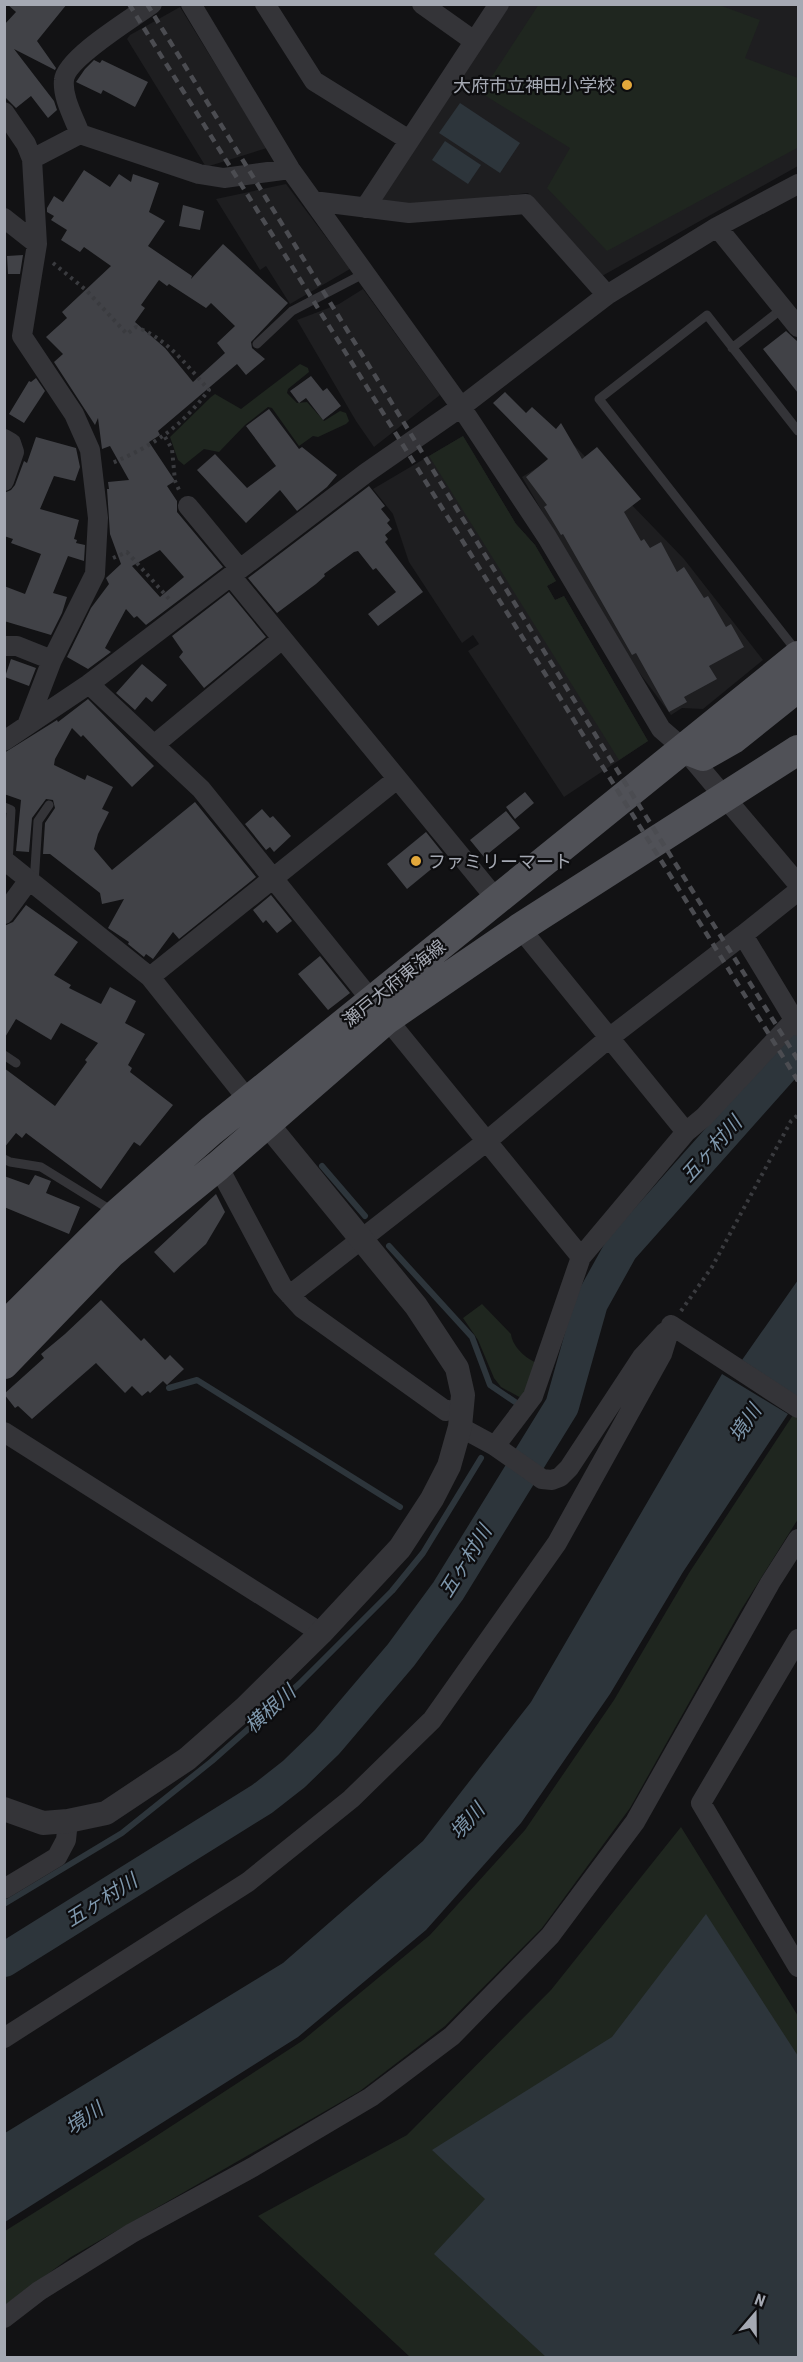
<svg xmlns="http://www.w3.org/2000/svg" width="803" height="2362" font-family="'Roboto Condensed','Noto Sans JP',sans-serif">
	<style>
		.built { fill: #1e1e20 }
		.green { fill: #1f261f }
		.water { fill: #2d353b }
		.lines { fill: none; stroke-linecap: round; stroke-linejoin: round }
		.stream { stroke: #2d353b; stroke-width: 6 }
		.river { stroke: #2d353b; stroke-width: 34 }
		.building { fill: #414247; fill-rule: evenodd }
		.path { stroke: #3a3b3f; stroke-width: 4; stroke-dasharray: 3 4.5; stroke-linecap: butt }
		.service { stroke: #343438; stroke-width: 9 }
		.minor { stroke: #343438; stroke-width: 20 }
		.tertiary { stroke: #343438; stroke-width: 24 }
		.primary { stroke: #505157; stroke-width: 30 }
		.rail { stroke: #4b4c51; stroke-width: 4.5; stroke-dasharray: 8 6; stroke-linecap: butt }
		.poi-dot { fill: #e3a83b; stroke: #0d0d0f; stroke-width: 2 }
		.labels { text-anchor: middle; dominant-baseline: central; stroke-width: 4.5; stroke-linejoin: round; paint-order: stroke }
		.poi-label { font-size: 18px; fill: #a5a9b3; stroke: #0d0d0f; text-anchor: end }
		.street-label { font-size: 18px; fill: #a5a9b3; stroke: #0d0d0f }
		.water-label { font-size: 20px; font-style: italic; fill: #7e97ac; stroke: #0d0d0f }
	</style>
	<rect width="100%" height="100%" fill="#121214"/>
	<path class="built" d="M509 5H798V166L602 276 528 193 408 207 378 201Z
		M180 7 267 148 206 167 127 39 130 35Z
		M286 184 350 269 290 304 266 266 260 270 216 199Z
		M363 289 440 395 374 447 356 421 297 320 339 304Z
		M463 436 516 524 535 545 556 581 547 586 555 600 564 596 648 741 564 797 468 651 479 644 473 635 462 643 409 562 393 514 373 489Z
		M574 445 684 559 763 660 703 709 682 708 671 715 626 655 522 477Z"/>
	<path class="green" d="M539 4 719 5 760 20 745 58 798 78V143L797 148 607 251 547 188 570 148 481 93Z
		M300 364 308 368 309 372 288 389 287 393 297 403 307 402 324 421 340 411 346 413 349 421 346 424 318 437 313 436 299 446 272 408 268 407 245 425 219 452 204 449 184 465 178 460 170 437 211 397 215 394 241 409Z
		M463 436 516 524 535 545 556 581 547 586 555 600 564 596 648 741 619 760 429 456Z
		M482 1304 511 1334C512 1346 526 1359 537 1363L523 1399 501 1387 494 1378 478 1340 463 1318Z
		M793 1415 798 1418V1519L741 1610 630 1808 542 1928 445 2026 360 2091 71 2257 5 2305V2231L147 2142 302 2041 430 1935 525 1830 614 1700 689 1573Z
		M681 1827 798 2016V2357H410L258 2216 407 2135 551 1990Z"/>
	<path class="water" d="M460 103 520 143 500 173 439 133Z
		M445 141 481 165 468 184 432 160Z
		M798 1280V1397L742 1360Z
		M722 1374 788 1414 683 1572 610 1694 521 1823 426 1930 298 2037 5 2222V2133L283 1963 423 1841 531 1702Z
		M706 1914 798 2056V2357H546L434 2254 485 2199 432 2150 612 2037Z"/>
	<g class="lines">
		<path class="stream" d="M322 1166 365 1216
			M389 1246 472 1337 490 1385 518 1404
			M169 1388 197 1380 400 1507
			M4 1904 122 1833 212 1761 299 1684 392 1591 423 1553 481 1458"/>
		<path class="river" d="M4 1960 262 1799 294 1774 327 1742 401 1655 448 1591 562 1406 591 1303 621 1249 798 1050"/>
	</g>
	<path class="building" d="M7 4H67L37 41 56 68 55 70 14 49 54 101 57 110 48 118 31 96 16 108 4 96V25L16 12Z
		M94 60 100 63 102 60 148 82 135 107 103 90 101 94 76 82 85 69Z
		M84 170 110 187 119 174 131 182 133 174 159 183 149 212 165 221 148 246 192 276 191 279 223 244 288 303 251 342 252 348 265 359 246 375 237 364 158 431 160 435 149 442 175 481 167 486 177 501V512L223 567 146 625 137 616 134 618 126 609 105 648 111 652 88 669 67 657 91 608 109 584 106 578 121 564 110 534 107 489H109L108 482 129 480 110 446 102 449 98 418 95 425 54 362 63 354 46 337 67 318 62 312 111 266 84 247 80 252 61 240 67 230 51 220 54 216 47 212V208L54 196 63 202ZM159 280 167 286 169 284 206 308 211 303 235 326 217 343 225 353 193 382 165 348 135 322 145 308 141 305ZM160 550 184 577 160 597 132 566Z
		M183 205 204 211 200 230 179 226Z
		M23 255 20 274H8L7 256Z
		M786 331 798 342V393L763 349Z
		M311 376 323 391 327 388 341 406 323 420 306 398 299 403 290 391Z
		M36 378 45 391 24 423 9 414 29 381 31 382Z
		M505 392 526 413 532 407 556 429 561 423 582 459 597 447 641 499 624 512 641 541 644 539 650 548 661 542 677 572 684 567 704 598 708 596 726 627 731 624 744 647 709 666 717 679 684 697 687 702 669 712 636 653 632 655 563 534 561 535 544 507 547 505 526 477 548 459 493 403Z
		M269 409 299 449 302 447 337 475 327 487 297 511 280 490 246 523 197 470 215 454 247 488 276 466 246 426Z
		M36 437 76 448 80 467 75 481 54 476 40 509 79 520 74 539 77 540 76 543 85 545 84 561 68 556 53 593 67 597 62 613 51 635 4 621V586L25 594 41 554 11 543 13 539 4 536V493L11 490 15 485 24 461 27 463Z
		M369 486 385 506 381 509 390 520 387 523 392 529 385 535 388 539 385 542 423 592 378 626 368 614 396 592 376 568 373 570 358 551 354 552 324 574 325 576 316 584 277 613 248 578Z
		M229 592 266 637 204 688 179 657 183 652 172 636Z
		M11 659 36 668 29 686 5 677Z
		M142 664 167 685 152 702 146 697 135 710 116 693Z
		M88 699 154 766 132 787 83 735 81 737 72 728 55 759 54 765 85 780 87 775 113 787 102 809 109 812 98 834 94 849 112 870 195 802 256 877 179 939 173 932 153 959 146 954 144 957 128 944 129 942 108 928 124 899 102 904 100 893 50 854H43L45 823 55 808 53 800 46 799 32 818 29 852 16 851 21 800 4 794V753L57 720 58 722Z
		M525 792 534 803 515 819 506 807Z
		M262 809 270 818 273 816 291 836 274 852 270 847 266 850 245 824Z
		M506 811 520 828 484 857 470 840Z
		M426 832 446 857 407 889 387 864Z
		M271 895 292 921 277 933 266 920 263 923 253 910Z
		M26 905 78 942 54 975 71 985 69 988 101 1004 110 987 136 1001 125 1023 145 1034 128 1065 132 1068 130 1072 173 1105 140 1146 134 1142 101 1189 26 1133 22 1138 16 1133 4 1148V1068L55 1106 87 1062 85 1060 98 1043 61 1023 51 1040 16 1019 4 1039V926L13 922Z
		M320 956 350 993 328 1010 298 974Z
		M35 1175 51 1181 46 1193 80 1207 69 1234 4 1207V1176L29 1185Z
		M216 1194 225 1212 206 1244 174 1273 154 1252Z
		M101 1300 141 1341 144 1338 165 1360 170 1355 184 1369 167 1385 163 1381 150 1393 148 1391 142 1396 132 1386 125 1393 96 1363 32 1419 18 1406 15 1408 4 1394 44 1358 41 1354 65 1334Z"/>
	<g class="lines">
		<path class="path" d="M53 263 86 290 127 334 136 327C168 339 187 366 209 390 179 429 154 445 110 464
			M165 437 172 449 175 481 179 490
			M113 558 127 552 170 600
			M681 1311 712 1267 791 1121 798 1115"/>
		<path class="service" d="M257 344 292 311 365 273
			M732 348 783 308
			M798 653 599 399 707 315 798 431
			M4 807 11 810 8 863
			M34 884 38 821 49 805
			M4 1055 16 1063
			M4 1159 10 1162 41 1167 114 1212"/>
		<path class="minor" d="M191 4 290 169 461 407 547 537 661 729 684 749 798 884
			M265 4 314 81 409 140
			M422 4 474 41
			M4 112 26 144 32 159 37 244 22 336 74 414 90 450 98 518 95 574 52 660 27 725
			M80 134C74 118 62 97 64 80 66 58 133 18 152 4
			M32 159 80 134 199 174 224 178 290 169
			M313 201 409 213 526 204 607 295
			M365 208 499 4
			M4 218 37 244
			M717 227 798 327
			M4 439 11 443 14 452 4 481
			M188 506 240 569
			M231 576 497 900
			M4 646H17L52 660
			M89 684 201 789 372 1001
			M4 741 89 684 366 473 461 407 607 295 717 227 798 184
			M154 745 282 639
			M4 860 150 977 249 1101
			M798 891 743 935 798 1026
			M4 914 29 880
			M520 928 686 1132
			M150 977 397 779
			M387 1019 581 1257 686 1132 704 1117 798 1016
			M218 1166 282 1286 302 1308 446 1411 462 1408
			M290 1295 487 1141 609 1038 743 935
			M671 1325 798 1408
			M460 1427 495 1446 542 1479 552 1480 560 1477 569 1468 642 1357 665 1332
			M4 1432 321 1633
			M495 1446 533 1396 581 1257
			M798 1639 701 1803 798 1967
			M4 1889 57 1857 66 1840 68 1821
			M4 2038 248 1882 351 1799 432 1720 557 1543 662 1354 671 1325
			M4 2318 39 2291 132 2233 253 2167 371 2097 452 2036 550 1936 635 1822 770 1583 798 1539"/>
		<path class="tertiary" d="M4 1809 43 1823 68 1821 106 1813 187 1759 245 1708 321 1633 400 1548 432 1499 449 1466 460 1427 463 1395 457 1368 416 1306 255 1109"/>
		<path class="primary" d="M685 749 703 756 733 739 798 687
			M4 1327 117 1214 211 1131 798 656
			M4 1364 111 1253 218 1166 387 1019 520 928 798 750"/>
		<path class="rail" d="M129 4 798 1081
			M147 4 609 757 798 1060"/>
	</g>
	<g class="poi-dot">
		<circle cx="627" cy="85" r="6"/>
		<circle cx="416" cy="861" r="6"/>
	</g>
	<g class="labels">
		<g class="poi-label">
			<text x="615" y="85">大府市立神田小学校</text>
			<text x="428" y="861" text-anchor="start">ファミリーマート</text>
		</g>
		<g class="street-label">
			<text transform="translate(394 983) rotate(-39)">瀬戸大府東海線</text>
		</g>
		<g class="water-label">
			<text transform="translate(711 1149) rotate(-48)">五ヶ村川</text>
			<text transform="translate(745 1423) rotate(-56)">境川</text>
			<text transform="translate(465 1561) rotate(-58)">五ヶ村川</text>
			<text transform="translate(270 1709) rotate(-42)">横根川</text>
			<text transform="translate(467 1821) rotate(-48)">境川</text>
			<text transform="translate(101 1900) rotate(-32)">五ヶ村川</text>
			<text transform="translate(84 2118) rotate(-34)">境川</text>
		</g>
	</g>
	<rect width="803" height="2362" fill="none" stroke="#a5a9b3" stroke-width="12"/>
	<g transform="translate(755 2314) rotate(20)" stroke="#0d0d0f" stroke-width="4.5" paint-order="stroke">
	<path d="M0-4.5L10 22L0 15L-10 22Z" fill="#a5a9b3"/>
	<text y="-9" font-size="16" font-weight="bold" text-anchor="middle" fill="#a5a9b3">N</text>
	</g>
</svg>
